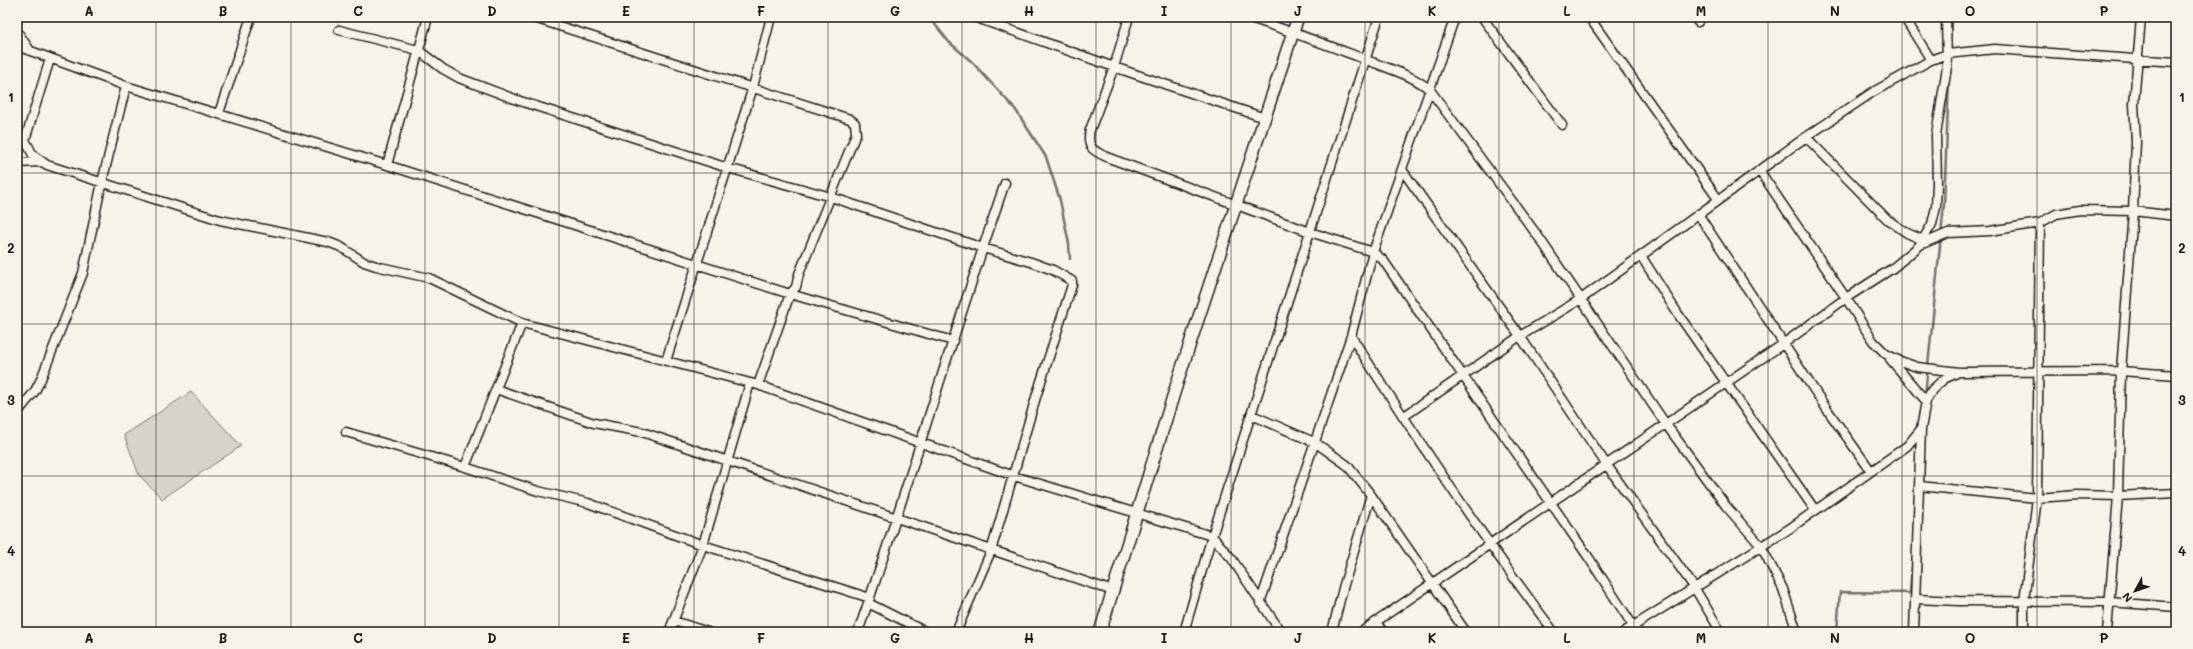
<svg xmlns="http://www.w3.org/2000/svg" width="2193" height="649" font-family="Mali,sans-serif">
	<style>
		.green { fill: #d7d3cb; stroke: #7a7874 }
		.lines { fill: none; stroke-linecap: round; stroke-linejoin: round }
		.stream { stroke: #72716c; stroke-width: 2.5 }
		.minor-casing { stroke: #1c1c1c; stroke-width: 11 }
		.secondary-casing { stroke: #1c1c1c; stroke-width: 14 }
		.minor { stroke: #f7f3e8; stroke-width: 8 }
		.secondary { stroke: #f7f3e8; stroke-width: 11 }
		.grid { fill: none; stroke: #1c1c1c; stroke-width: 1; stroke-opacity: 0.55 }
		.neatline { fill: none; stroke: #1c1c1c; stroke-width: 1.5 }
		.grid-label { font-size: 13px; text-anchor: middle; font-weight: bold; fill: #1c1c1c }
	</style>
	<rect width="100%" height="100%" fill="#f7f3e8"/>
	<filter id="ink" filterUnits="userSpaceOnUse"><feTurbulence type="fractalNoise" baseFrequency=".025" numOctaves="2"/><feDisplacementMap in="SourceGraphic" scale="8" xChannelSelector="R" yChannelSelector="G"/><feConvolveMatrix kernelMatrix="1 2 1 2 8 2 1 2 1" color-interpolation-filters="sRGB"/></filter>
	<g filter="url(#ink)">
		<path class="green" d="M191 392 241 446 162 499 139 475 124 435Z"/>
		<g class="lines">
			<path class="stream" d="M929 17 949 42 972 62 1015 109 1046 157 1060 200 1069 244 1070 259
				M1950 35 1951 17
				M1925 396 1944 205 1949 80
				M1837 632 1840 592 1910 593 1912 566"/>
			<defs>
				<path id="minor" d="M531 17 850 119 855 123 856 134 799 274 796 287 790 294 758 385
					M974 17 1114 67 1265 118
					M1129 17 1114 67 1090 130C1086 148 1093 151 1109 158L1310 232 1373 252 1383 260 1589 558 1637 632
					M1247 17C1288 30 1327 45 1367 60 1389 69 1413 75 1430 90L1540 239 1665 423 1726 506 1761 546 1783 589 1797 632
					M1482 17 1562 125
					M1589 17 1718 199
					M1694 17 1698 22
					M1904 17 1931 60
					M339 30 418 50 443 69 459 78 520 101 728 168 831 197 983 248 1031 262 1053 270 1072 281V285L1036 397 991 551 956 632
					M17 31 29 49
					M17 46 126 86 387 165 790 294 953 341
					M50 59 25 140 33 155 47 165 220 220 328 242 341 247 364 262 376 266 429 278 522 323 758 385 1014 476 1212 536 1232 559 1281 632
					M219 113 251 17
					M1806 137 1888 220 1907 233 1923 240
					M17 163 42 162
					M387 165 428 17
					M1759 170 1846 298 1873 341 1886 354 1900 361 1917 367 1959 372 2121 371 2176 375
					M1403 171 1520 336 1606 464 1694 587 1721 632
					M1698 214 1826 408 1871 471
					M1920 245 1948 233 1990 231 2040 223 2056 214 2080 210 2133 211 2176 216
					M1641 256 1678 314 1815 510
					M1351 336C1416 437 1482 537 1554 632
					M1890 359 1926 401
					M666 361 753 87 771 17
					M496 389 594 423 642 432 1113 591
					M17 413 35 391 41 379 83 273 102 182 126 86
					M1252 415 1316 443 1347 465 1371 495 1466 632
					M1403 417 1520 336 1581 299 1806 137 1873 92 1931 60 1947 54 1995 49 2176 62
					M346 432 465 467 538 491 588 503 703 545 870 598
					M465 467 522 323
					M1919 486 2037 498 2077 495 2118 496 2176 493
					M1916 599 1958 601 2109 602 2176 607
					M868 603 926 632
					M1260 603 1351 336 1373 252 1455 17
					M674 621 708 632
					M1376 622 1383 632
					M669 632 703 545 750 383
					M858 632C910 484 953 332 1005 183
					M1184 632 1212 536 1379 17
					M1332 632 1343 588 1371 495
					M1361 632 1783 344 1846 298 1893 268 1919 246 1932 224 1936 207 1937 184 1936 135 1947 67 1946 17
					M1624 632 1789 529 1907 446 1921 429 1926 401 1932 390 1944 379 1959 372
					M1914 632 1921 429
					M2024 632V601L2037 498 2040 223
					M2107 632 2118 496 2121 371 2133 211 2136 142 2134 104 2141 17"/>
				<path id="secondary" d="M1100 632 1179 377 1298 17"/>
			</defs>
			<use href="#minor" class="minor-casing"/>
			<use href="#secondary" class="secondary-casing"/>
			<use href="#minor" class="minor"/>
			<use href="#secondary" class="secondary"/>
		</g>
	</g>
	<path class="grid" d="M156 17V632M291 17V632M425 17V632M559 17V632M694 17V632M828 17V632M962 17V632M1096 17V632M1231 17V632M1365 17V632M1499 17V632M1634 17V632M1768 17V632M1902 17V632M2037 17V632M17 173H2176M17 324H2176M17 476H2176"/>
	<rect width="2193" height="649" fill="none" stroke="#f7f3e8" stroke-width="44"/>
	<g transform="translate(2135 591) rotate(230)" stroke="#f7f3e8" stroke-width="3" paint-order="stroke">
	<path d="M0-3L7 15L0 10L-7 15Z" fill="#1c1c1c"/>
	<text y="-6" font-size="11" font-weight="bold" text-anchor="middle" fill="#1c1c1c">N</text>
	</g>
	<rect x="22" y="22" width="2149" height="605" class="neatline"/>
	<g class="grid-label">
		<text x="89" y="16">A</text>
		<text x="223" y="16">B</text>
		<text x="358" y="16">C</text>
		<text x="492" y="16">D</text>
		<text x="626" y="16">E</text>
		<text x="761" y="16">F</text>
		<text x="895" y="16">G</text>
		<text x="1029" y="16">H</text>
		<text x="1164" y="16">I</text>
		<text x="1298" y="16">J</text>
		<text x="1432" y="16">K</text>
		<text x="1567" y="16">L</text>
		<text x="1701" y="16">M</text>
		<text x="1835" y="16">N</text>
		<text x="1970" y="16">O</text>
		<text x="2104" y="16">P</text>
		<text x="11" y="102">1</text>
		<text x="2182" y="102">1</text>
		<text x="11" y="253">2</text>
		<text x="2182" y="253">2</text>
		<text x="11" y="405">3</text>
		<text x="2182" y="405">3</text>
		<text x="11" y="556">4</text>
		<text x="2182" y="556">4</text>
		<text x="89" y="643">A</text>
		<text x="223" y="643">B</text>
		<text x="358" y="643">C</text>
		<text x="492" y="643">D</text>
		<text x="626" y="643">E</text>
		<text x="761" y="643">F</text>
		<text x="895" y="643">G</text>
		<text x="1029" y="643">H</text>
		<text x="1164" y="643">I</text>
		<text x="1298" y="643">J</text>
		<text x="1432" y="643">K</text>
		<text x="1567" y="643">L</text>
		<text x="1701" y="643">M</text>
		<text x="1835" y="643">N</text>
		<text x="1970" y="643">O</text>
		<text x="2104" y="643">P</text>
	</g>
</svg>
